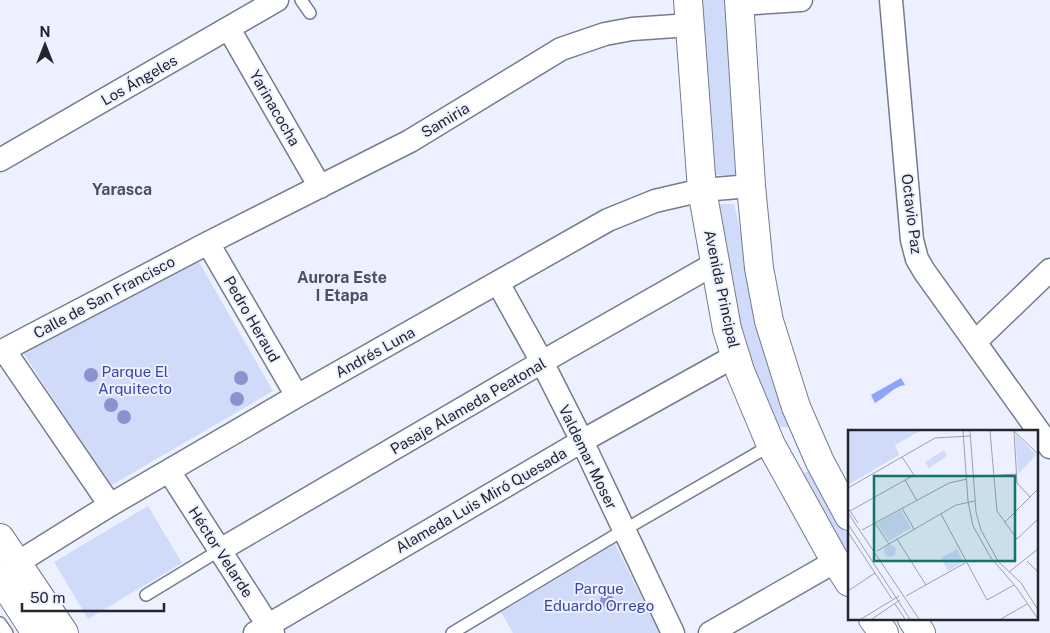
<svg xmlns="http://www.w3.org/2000/svg" width="1050" height="633" font-family="'Public Sans',sans-serif">
	<style>
		.green { fill: #d0daf9 }
		.water { fill: #8ca4fb }
		.lines { fill: none; stroke-linecap: round; stroke-linejoin: round }
		.lane-casing { stroke: #757b8f; stroke-width: 14 }
		.street-casing { stroke: #757b8f; stroke-width: 25 }
		.secondary-casing { stroke: #757b8f; stroke-width: 30 }
		.primary-casing { stroke: #757b8f; stroke-width: 30 }
		.lane { stroke: #fff; stroke-width: 11 }
		.street { stroke: #fff; stroke-width: 22 }
		.secondary { stroke: #fff; stroke-width: 28 }
		.primary { stroke: #fff; stroke-width: 28 }
		.tree { fill: #8893d0 }
		.labels { text-anchor: middle; dominant-baseline: central; stroke-width: 4; stroke-linejoin: round; paint-order: stroke }
		.street-label { font-size: 15px; fill: #24262f; stroke: #edf1ff }
		.park-label { font-size: 15px; fill: #3646aa; stroke: #edf1ff }
		.neighbourhood-label { font-size: 16px; font-weight: bold; fill: #4b5164; stroke: #edf1ff }
		.inset-road { fill: none; stroke: #9da0ac; stroke-width: 1 }
		.view { fill: #0f766e; fill-opacity: 0.15; stroke: #0f766e; stroke-width: 2.5 }
		.inset-edge { fill: none; stroke: #24262f; stroke-width: 2.5 }
	</style>
	<rect width="100%" height="100%" fill="#edf1ff"/>
	<path class="green" d="M702 0H725L736 175H711Z
		M714 204H734L769 350 791 427H772L734 321Z
		M196 257 273 391 110 486 22 351Z
		M814 470 849 534V562L803 473Z
		M148 506 182 563 88 619 54 562Z
		M615 544 659 633H513L501 612Z"/>
	<path class="water" d="M901 378 905 385C893 387 886 397 875 403L871 395Z"/>
	<g class="lines">
		<defs>
			<path id="lane" d="M301 0 310 13
				M146 595 220 550
				M0 623 7 633
				M452 633 624 530 771 445"/>
			<path id="street" d="M891 0 912 240 917 259 924 271 1050 447
				M739 4 801 0
				M229 29 320 187
				M0 160 277 0
				M208 243 297 396
				M498 283 542 362 582 441 673 633
				M975 342 1050 270
				M4 350 110 505
				M0 352 208 243 410 141 561 49 605 34 632 29 690 25
				M169 471 273 633
				M220 550 542 362 716 263
				M17 563 110 505 297 396 608 220 655 201 702 190 751 186
				M255 633 582 441 735 356
				M710 633 836 561"/>
			<path id="secondary" d="M688 0 702 190 727 329 740 371 771 445 833 557 849 582
				M739 0 751 186 759 268 769 321 796 407 820 462 849 516
				M0 538 64 633
				M873 619 884 633
				M912 619 921 633"/>
			<path id="primary" d="M0 577 36 633"/>
		</defs>
		<use href="#lane" class="lane-casing"/>
		<use href="#street" class="street-casing"/>
		<use href="#secondary" class="secondary-casing"/>
		<use href="#primary" class="primary-casing"/>
		<use href="#lane" class="lane"/>
		<use href="#street" class="street"/>
		<use href="#secondary" class="secondary"/>
		<use href="#primary" class="primary"/>
	</g>
	<g class="tree">
		<circle cx="91" cy="375" r="7"/>
		<circle cx="241" cy="378" r="7"/>
		<circle cx="237" cy="399" r="7"/>
		<circle cx="111" cy="405" r="7"/>
		<circle cx="124" cy="417" r="7"/>
		<circle cx="607" cy="601" r="7"/>
	</g>
	<g class="labels">
		<g class="street-label">
			<text transform="translate(139 80) rotate(-30)">Los Ángeles</text>
			<text transform="translate(275 108) rotate(60)">Yarinacocha</text>
			<text transform="translate(445 120) rotate(-31)">Samiria</text>
			<text transform="translate(912 214) rotate(83)">Octavio Paz</text>
			<text transform="translate(722 289) rotate(78)">Avenida Principal</text>
			<text transform="translate(104 297) rotate(-28)">Calle de San Francisco</text>
			<text transform="translate(252 319) rotate(60)">Pedro Heraud</text>
			<text transform="translate(375 352) rotate(-29)">Andrés Luna</text>
			<text transform="translate(468 406) rotate(-30)">Pasaje Alameda Peatonal</text>
			<text transform="translate(588 457) rotate(64)">Valdemar Moser</text>
			<text transform="translate(481 500) rotate(-30)">Alameda Luis Miró Quesada</text>
			<text transform="translate(221 552) rotate(57)">Héctor Velarde</text>
		</g>
		<g class="park-label">
			<text x="135" y="371">Parque El<tspan x="135" dy="17">Arquitecto</tspan></text>
			<text x="599" y="588">Parque<tspan x="599" dy="17">Eduardo Orrego</tspan></text>
		</g>
		<g class="neighbourhood-label">
			<text x="122" y="189">Yarasca</text>
			<text x="342" y="277">Aurora Este<tspan x="342" dy="18">I Etapa</tspan></text>
		</g>
	</g>
	<g transform="translate(848 430)">
		<rect width="190" height="190" fill="#edf1ff"/>
		<path d="M0 1H72L47 15 51 25 0 55ZM167 3 188 25 170 44ZM96 20 99 26 81 38 77 32ZM53 80 63 98 41 111 29 93ZM36 121a6 6 0 1 1 12 0a6 6 0 1 1-12 0ZM109 119 115 132 100 141 93 128Z" fill="#d0daf9"/>
		<path class="inset-road" d="M115 1 120 71 125 96 143 128 168 157 190 189M122 1 128 82 133 100 150 131 173 153 190 180M142 1 149 81 169 109 190 89M166 1 169 53 182 67M166 1 190 24M125 47 168 44M57 50 69 71M0 58 87 8 122 6M0 78 10 93M54 78 66 99M2 81 66 45 54 27M0 83 71 189M93 84 139 170 166 155M157 92 190 59M27 93 41 114M0 94 62 189M14 100 101 53 119 49M0 102 44 169M49 109 78 155M29 121 108 75 127 71M179 131 190 142M161 142 190 119M0 161 27 143M58 166 117 133M47 174 57 189M13 189 51 166M24 189 52 170M153 189 179 174"/>
		<path class="view" d="M26 46H167V131H26Z"/>
		<rect width="190" height="190" class="inset-edge"/>
	</g>
	<g transform="translate(45 45)" stroke="#edf1ff" stroke-width="4" paint-order="stroke">
	<path d="M0-4L9 19L0 12L-9 19Z" fill="#24262f"/>
	<text y="-8" font-size="14" font-weight="bold" text-anchor="middle" fill="#24262f">N</text>
	</g>
	<path d="M22 603v8h142v-8" fill="none" stroke="#24262f" stroke-width="2.5"/>
	<text x="30" y="603" font-size="15" fill="#24262f" stroke="#edf1ff" stroke-width="4" paint-order="stroke">50 m</text>
</svg>
